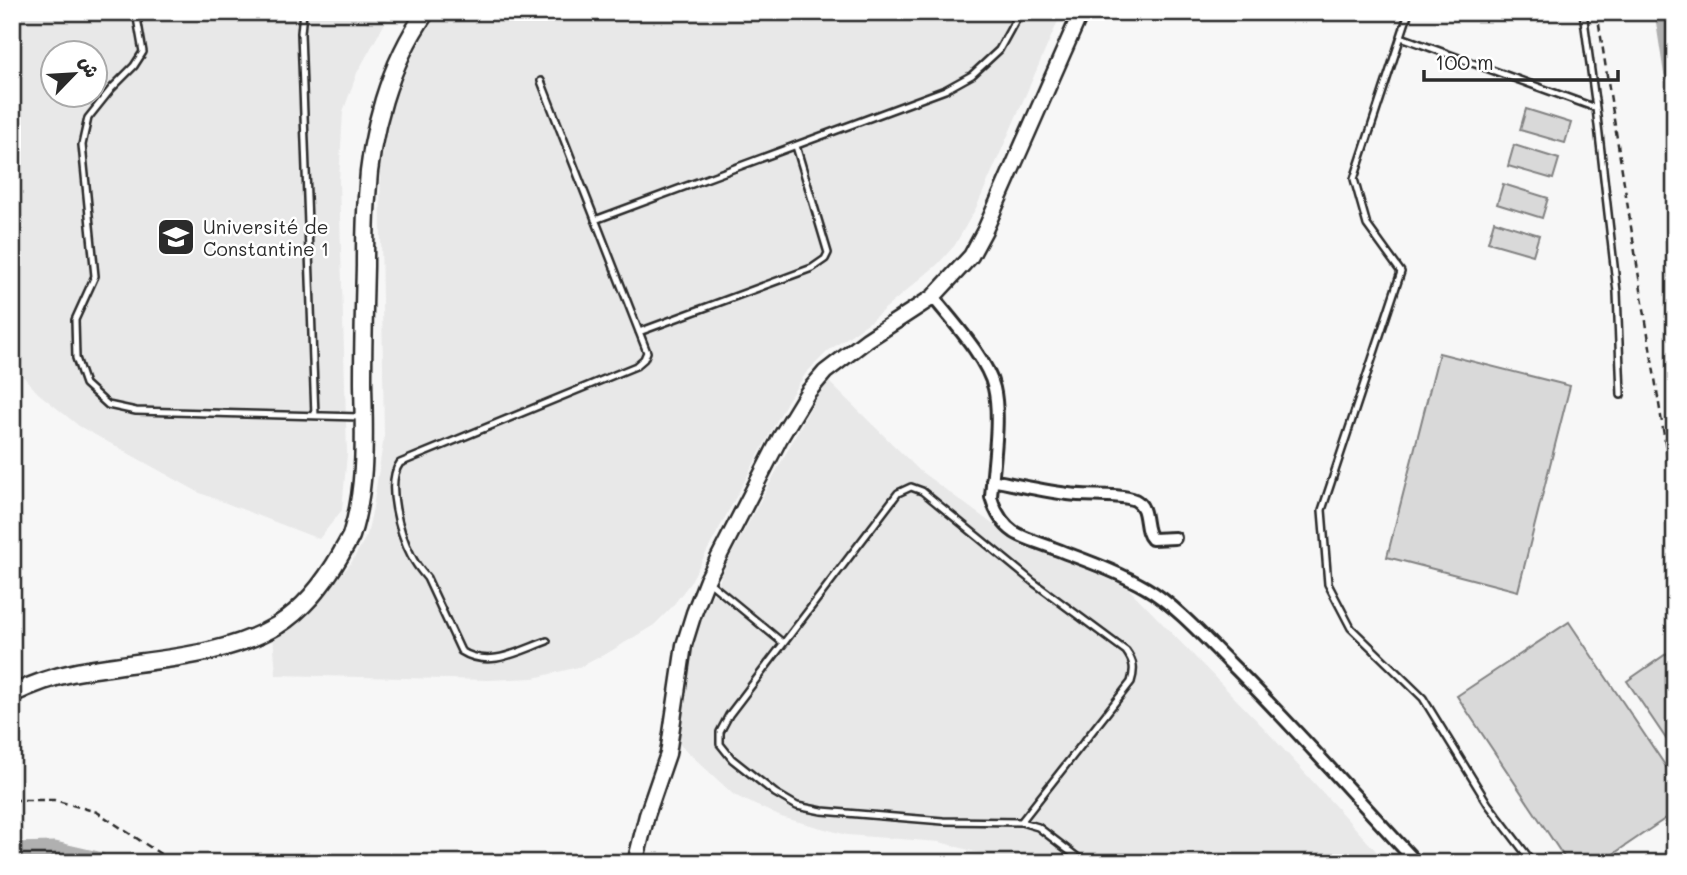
<svg xmlns="http://www.w3.org/2000/svg" width="1687" height="875" font-family="Mali,'Playpen Sans Arabic',sans-serif">
	<style>
		.built { fill: #e8e8e8; fill-rule: evenodd }
		.green { fill: #d9d9d9; stroke: #828282; stroke-width: 2 }
		.lines { fill: none; stroke-linecap: round; stroke-linejoin: round }
		.river { stroke: #b0b0b0; stroke-width: 23 }
		.service-casing { stroke: #2b2b2b; stroke-width: 10 }
		.minor-casing { stroke: #2b2b2b; stroke-width: 16 }
		.tertiary-casing { stroke: #2b2b2b; stroke-width: 19 }
		.secondary-casing { stroke: #2b2b2b; stroke-width: 21 }
		.path { stroke: #2b2b2b; stroke-width: 2.5; stroke-dasharray: 7 5; stroke-linecap: butt }
		.service { stroke: #fff; stroke-width: 5 }
		.minor { stroke: #fff; stroke-width: 10 }
		.tertiary { stroke: #fff; stroke-width: 14 }
		.secondary { stroke: #fff; stroke-width: 16 }
		.labels { text-anchor: middle; dominant-baseline: central; stroke-width: 5; stroke-linejoin: round; paint-order: stroke }
		.poi-label { font-size: 19px; fill: #2b2b2b; stroke: #fff; text-anchor: start }
	</style>
	<rect width="100%" height="100%" fill="#f7f7f7"/>
	<filter id="ink" filterUnits="userSpaceOnUse"><feTurbulence type="fractalNoise" baseFrequency=".0143" numOctaves="2"/><feDisplacementMap in="SourceGraphic" scale="14" xChannelSelector="R" yChannelSelector="G"/><feConvolveMatrix kernelMatrix="1 2 1 2 8 2 1 2 1" color-interpolation-filters="sRGB"/></filter>
	<g filter="url(#ink)">
		<path class="built" d="M12 12H391L357 73 343 112 339 181 347 454 342 510 319 539 200 493 79 426 38 393 12 364ZM52 52H94V94H52Z
			M435 12H1062L977 206 955 245 938 264 868 323 828 351 806 373 788 400 690 583 671 608 654 625 611 651 582 666 534 678 488 680 276 675 273 635 298 619 324 596 351 563 367 535 373 507 384 437 380 168 388 124 399 88 416 46Z
			M826 379 920 471 1009 536 1127 587 1264 728 1387 863H1015L940 842 847 835 781 817 734 795 678 743 669 738 700 612 717 589 723 570Z"/>
		<path class="green" d="M1526 109 1571 123 1565 143 1520 130Z
			M1514 145 1559 159 1553 179 1508 166Z
			M1503 184 1548 198 1542 218 1497 204Z
			M1494 221 1539 235 1533 255 1488 242Z
			M1439 353 1570 386 1518 591 1387 557Z
			M1569 622 1675 780V812L1600 863H1568L1457 696Z
			M1669 652 1675 661V752L1627 681Z"/>
		<g class="lines">
			<path class="river" d="M1666 12 1675 70
				M12 854 54 853 97 863"/>
			<defs>
				<path id="service" d="M136 12 143 52 134 66 112 88 88 118 82 145 95 276 75 320 76 358 85 384 108 405 136 411 360 417
					M303 12 301 33 315 416
					M1409 12 1354 179 1367 225 1401 272 1322 510 1328 584 1351 628 1423 698 1488 804 1533 863
					M1583 12 1596 108 1617 292 1621 395
					M12 16 18 12
					M1401 37 1596 108
					M541 81 647 352 644 359 636 366 400 463C385 483 400 534 411 555 415 564 421 571 427 578L461 651C489 669 519 651 547 641
					M595 220 945 90 972 75 999 50 1020 12
					M639 332 812 268 825 259 828 253 796 146
					M709 582 783 643
					M1021 822 1131 682C1135 669 1134 662 1126 651L1033 582 922 491 911 487 898 493 729 715 720 732V744L732 759 775 793 797 806 822 811 943 821 1021 822 1038 827 1081 860 1092 863
					M1673 863 1675 861"/>
				<path id="minor" d="M933 297C952 321 987 358 994 388 1001 417 993 466 991 497 995 511 1001 523 1014 532 1025 539 1041 543 1053 548 1084 560 1117 571 1146 588 1174 604 1205 638 1229 662 1294 726 1354 796 1417 863
					M992 480C1017 485 1043 491 1068 494 1087 497 1119 493 1135 500 1150 508 1142 529 1152 539L1175 538"/>
				<path id="tertiary" d="M635 863 647 815 668 754 684 645 694 613 707 580 780 438 808 392 825 372 867 340 933 297 971 256 985 230 1081 12"/>
				<path id="secondary" d="M12 694C31 685 52 677 72 673 140 659 217 661 278 625 305 608 325 582 341 554 344 548 348 542 351 536 367 487 364 434 363 383 363 344 364 305 365 266 365 243 365 220 367 197 370 134 389 64 426 12"/>
			</defs>
			<use href="#service" class="service-casing"/>
			<use href="#minor" class="minor-casing"/>
			<use href="#tertiary" class="tertiary-casing"/>
			<use href="#secondary" class="secondary-casing"/>
			<path class="path" d="M1597 12 1675 505
				M12 800H54L97 812 174 863"/>
			<use href="#service" class="service"/>
			<use href="#minor" class="minor"/>
			<use href="#tertiary" class="tertiary"/>
			<use href="#secondary" class="secondary"/>
		</g>
	</g>
	<defs>
		<symbol id="university-square" viewBox="-11 -11 22 22"><rect x="-9" y="-9" width="18" height="18" rx="4" fill="#2b2b2b" stroke="#fff"/><path d="M0-5L7-2L0 1L-7-2ZM-4 1L0 2.5L4 1V4Q0 6-4 4Z" fill="#fff"/></symbol>
	</defs>
	<g fill-rule="evenodd">
		<use href="#university-square" x="154" y="215" width="44" height="44"/>
	</g>
	<g class="labels">
		<g class="poi-label">
			<text x="203" y="226">Université de<tspan x="203" dy="22">Constantine 1</tspan></text>
		</g>
	</g>
	<rect width="1687" height="875" fill="none" stroke="#fff" stroke-width="42"/>
	<rect x="21" y="21" width="1645" height="833" fill="none" stroke="#2b2b2b" stroke-width="2.5" filter="url(#ink)"/>
	<g transform="translate(74 74) rotate(65)"><circle r="33" fill="#ffffff" stroke="#aaaaaa" stroke-width="2"/>
	<path d="M0-5L12 26L0 18L-12 26Z" fill="#2b2b2b"/>
	<text y="-10" font-size="19" font-weight="bold" text-anchor="middle" fill="#2b2b2b">ش</text>
	</g>
	<path d="M1424 70v10h194v-10" fill="none" stroke="#2b2b2b" stroke-width="3.5"/>
	<text x="1435" y="70" font-size="21" fill="#2b2b2b" stroke="#ffffff" stroke-width="5" paint-order="stroke">100 m</text>
</svg>
